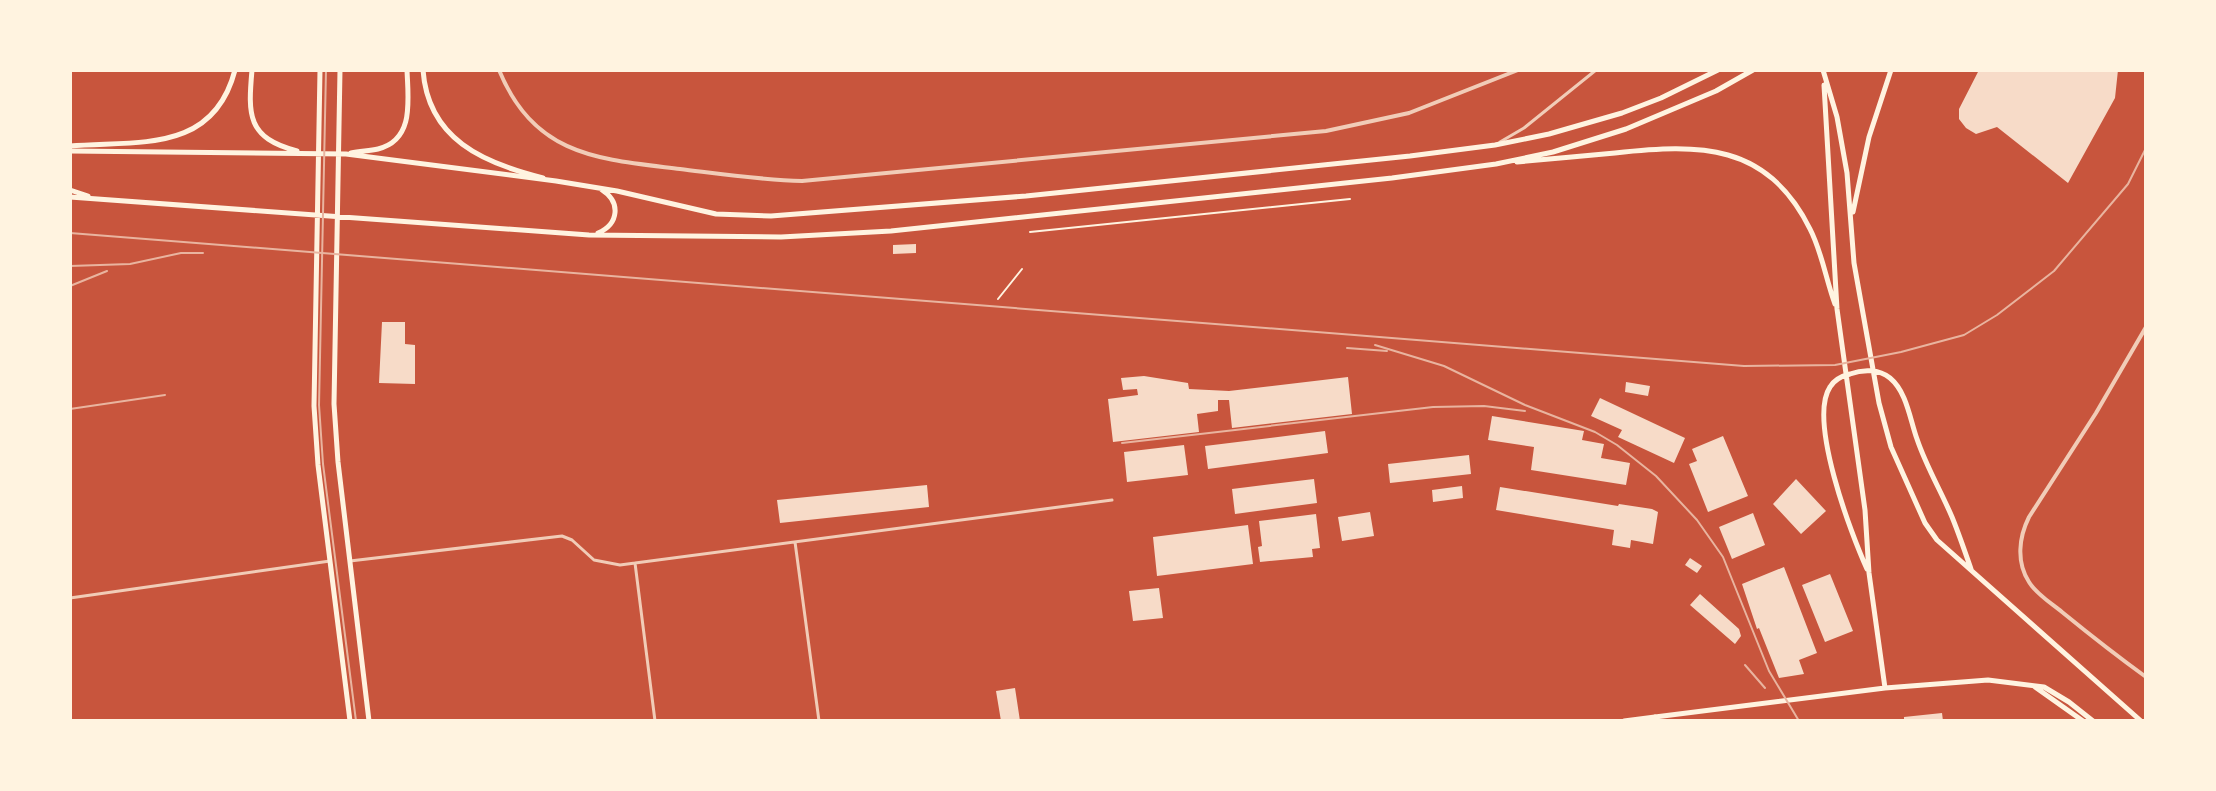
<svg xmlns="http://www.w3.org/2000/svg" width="2216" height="791" font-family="Raleway,sans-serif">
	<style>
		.building { fill: #f7dbc8 }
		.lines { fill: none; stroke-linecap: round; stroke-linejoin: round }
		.path { stroke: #fff3e0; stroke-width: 2 }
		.minor { stroke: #f1ccb7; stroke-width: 3 }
		.tertiary { stroke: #f1ccb7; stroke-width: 4 }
		.secondary { stroke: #fff3e0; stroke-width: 5 }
		.primary { stroke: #fff3e0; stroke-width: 5 }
		.tram { stroke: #e9b49f; stroke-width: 2 }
		.rail { stroke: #e9b49f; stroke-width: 2 }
	</style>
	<rect width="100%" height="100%" fill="#c8553d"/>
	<path class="building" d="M1979 70H2118L2115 98 2068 183 1997 127 1976 134 1966 128 1959 119V109Z
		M916 244V253L893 254V245Z
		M382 322H405V344L415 345V384L379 383Z
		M1144 376 1188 383 1189 389 1229 391 1348 377 1352 414 1232 428 1229 400H1218V411L1197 414 1199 432 1113 442 1108 399 1138 395 1137 389 1123 390 1121 378Z
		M1626 382 1650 386 1648 396 1625 392Z
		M1600 398 1685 438 1674 463 1618 437 1622 430 1591 416Z
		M1492 416 1584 431 1582 440 1604 444 1601 458 1630 463 1626 485 1531 470 1534 447 1488 440Z
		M1325 431 1328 453 1208 469 1205 446Z
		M1723 436 1748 496 1708 512 1689 464 1697 461 1692 449Z
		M1184 445 1188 475 1127 482 1124 452Z
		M1469 455 1471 474 1390 483 1388 464Z
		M1314 479 1317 503 1235 514 1232 489Z
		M1796 479 1826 511 1801 534 1773 504Z
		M927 485 929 507 780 523 777 500Z
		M1462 486 1463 498 1433 502 1432 490Z
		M1500 487 1618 506 1619 504 1652 509 1658 512 1653 544 1631 540 1630 548 1612 545 1614 530 1496 510Z
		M1370 512 1374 536 1342 541 1338 517Z
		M1753 513 1765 545 1732 559 1719 527Z
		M1316 514 1320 548 1312 549 1313 557 1260 562 1258 547 1262 546 1259 521Z
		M1248 525 1253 564 1157 576 1153 537Z
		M1690 558 1702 566 1697 573 1685 565Z
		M1784 567 1817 653 1799 660 1804 674 1779 678 1759 628 1757 629 1742 584Z
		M1830 574 1853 631 1825 642 1802 585Z
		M1159 588 1163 618 1133 621 1129 591Z
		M1700 594 1739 629 1741 636 1735 644 1690 605Z
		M1015 688 1020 721H1001L996 691Z
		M1942 713 1943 721H1904V717Z"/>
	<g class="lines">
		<path class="path" d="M1030 232 1350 199
			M998 299 1022 269"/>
		<path class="minor" d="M1500 142 1524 128 1596 70
			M795 542 819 721
			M350 561 562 536 572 540 594 560 620 565 1112 500
			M635 563 655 721
			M70 598 330 561"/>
		<path class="tertiary" d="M499 70C535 157 599 159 680 169 721 174 761 180 802 181L1326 131 1409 113 1518 70
			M2146 327 2096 413 2029 517C2019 537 2016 562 2029 582 2036 594 2051 603 2062 612 2089 634 2117 656 2146 677"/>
		<path class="secondary" d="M423 70C428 139 483 163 543 178
			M70 146C136 140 213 155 235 70
			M1624 721 1655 717"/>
		<path class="primary" d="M252 70C248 115 247 138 297 151
			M320 70 314 406 318 465 350 721
			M340 70 334 404 338 462 369 721
			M1823 70 1837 117 1847 173 1854 263 1879 403 1891 447 1925 523 1937 540 2141 721
			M1824 85 1837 309 1865 510 1869 573 1885 688
			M70 151 346 154 556 181 617 191 716 214 771 216 1026 196 1410 156 1495 145 1549 134 1622 113 1661 98 1718 70
			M351 153C360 151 369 151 378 149 415 140 408 99 407 70
			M1517 162C1550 159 1582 156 1615 153 1699 144 1767 142 1810 229 1822 252 1826 280 1835 304
			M70 190 88 196
			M70 197 589 235 781 237 891 231 1392 178 1496 164 1553 152 1626 129 1716 91 1753 70
			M1853 212 1869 137 1891 70
			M598 233C619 224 621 202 602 190
			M1867 569C1851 534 1808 420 1830 387 1834 380 1842 376 1850 374 1863 369 1879 369 1890 378 1907 392 1910 420 1917 439 1926 466 1941 491 1952 517 1959 534 1965 552 1971 569
			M2035 687 2083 721
			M1655 717 1885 688 1988 680 2044 687 2069 702 2093 721"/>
		<path class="tram" d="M326 70 319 405 323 464 356 721"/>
		<path class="rail" d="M70 233 1744 366 1835 365 1901 352 1964 335 1997 315 2054 271 2128 184 2146 148
			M70 266 130 264 181 253H203
			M70 286 107 271
			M1375 345 1444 366 1525 405 1595 432 1617 445 1656 476 1697 520 1723 557 1769 671 1799 721
			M1347 348 1387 351
			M70 409 165 395
			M1122 443 1433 407 1484 406 1525 411
			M1745 665 1765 688"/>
	</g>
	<rect width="2216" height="791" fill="none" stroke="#fff3e0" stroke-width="144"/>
</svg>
